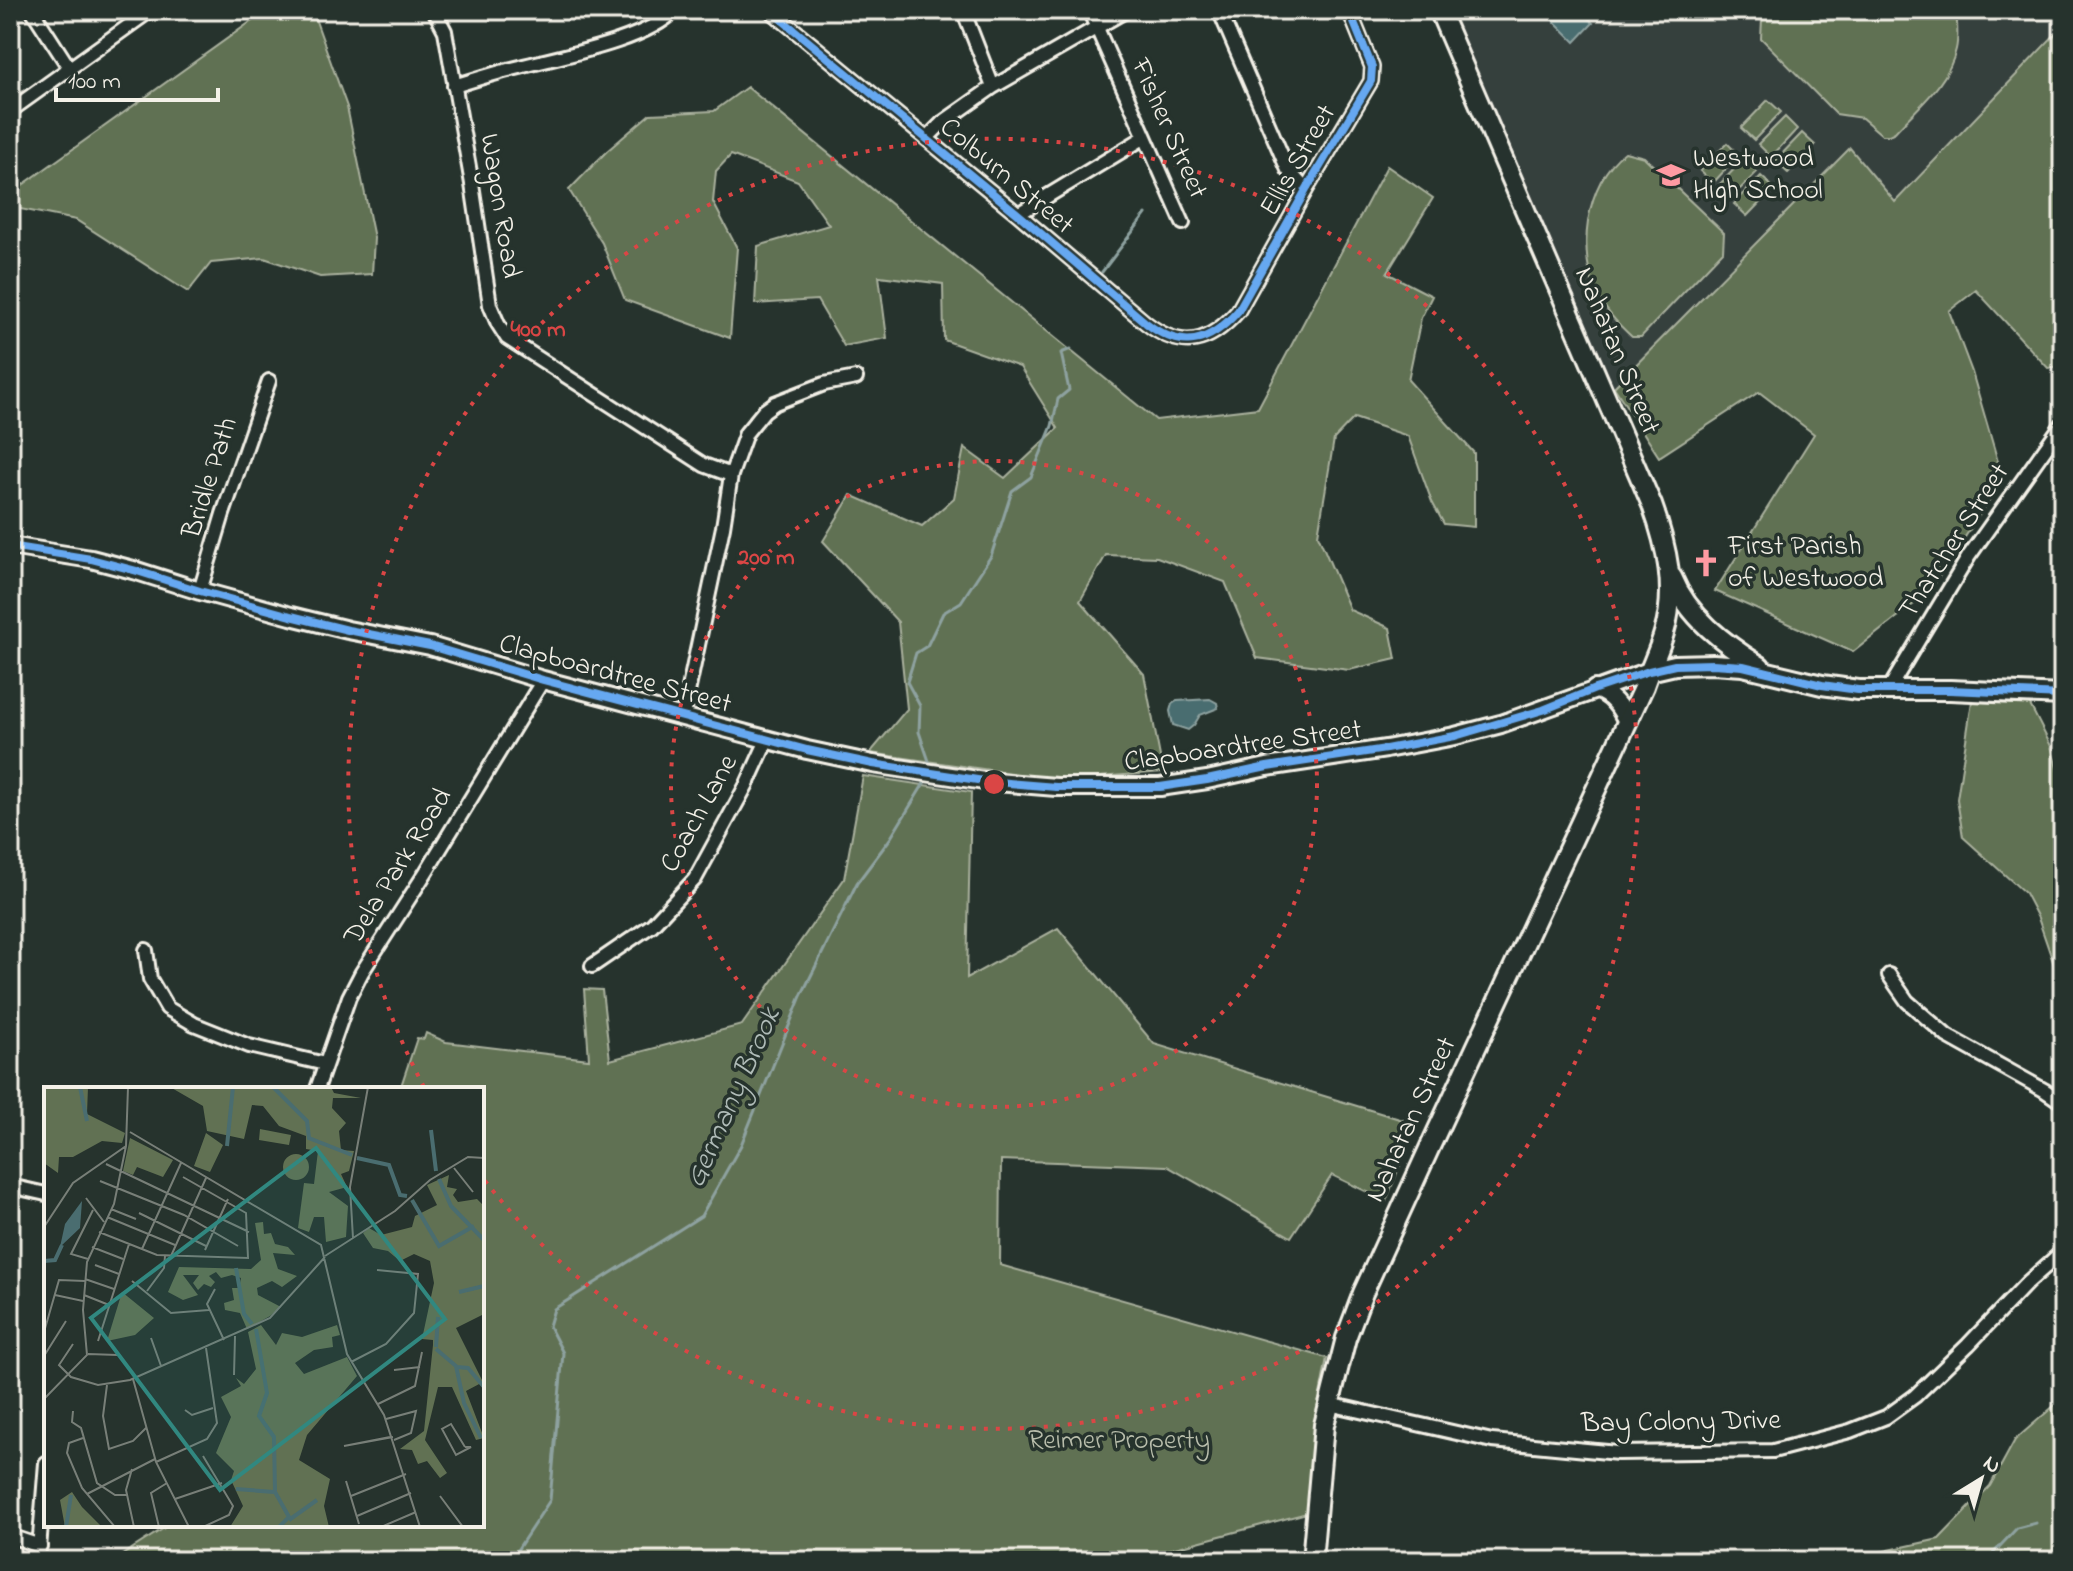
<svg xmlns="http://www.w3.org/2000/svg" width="2073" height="1571" font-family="'Indie Flower',sans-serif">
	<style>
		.built { fill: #363f3e }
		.green { fill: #617153; stroke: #aab19e; stroke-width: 2 }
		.water { fill: #4a6d70; stroke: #8ea2a0; stroke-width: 2 }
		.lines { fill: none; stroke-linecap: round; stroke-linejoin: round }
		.stream { stroke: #8ea2a0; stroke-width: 3 }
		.minor-casing { stroke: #f4f1e8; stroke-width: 18 }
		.tertiary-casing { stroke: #f4f1e8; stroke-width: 22 }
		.secondary-casing { stroke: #f4f1e8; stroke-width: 24 }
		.minor { stroke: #26332d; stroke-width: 12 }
		.tertiary { stroke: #26332d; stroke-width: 16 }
		.secondary { stroke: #26332d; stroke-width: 18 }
		.cycleway-casing { stroke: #26332d; stroke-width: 13 }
		.cycleway { stroke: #66a8f1; stroke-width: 8 }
		.ring { fill: none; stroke: #da4645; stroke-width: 4; stroke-dasharray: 4 8 }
		.labels { text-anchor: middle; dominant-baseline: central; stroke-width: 7; stroke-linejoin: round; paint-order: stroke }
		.street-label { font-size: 28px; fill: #f4f1e8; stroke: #26332d }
		.poi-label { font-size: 28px; fill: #f4f1e8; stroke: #26332d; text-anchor: start }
		.park-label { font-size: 28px; fill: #b9beac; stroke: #26332d }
		.water-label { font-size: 30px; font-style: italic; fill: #b0bcb8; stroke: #26332d }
		.inset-river { fill: none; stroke: #4a6d70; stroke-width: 4 }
		.inset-road { fill: none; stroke: #787f78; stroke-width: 2 }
		.view { fill: #318880; fill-opacity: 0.15; stroke: #318880; stroke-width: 4 }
		.inset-edge { fill: none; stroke: #f4f1e8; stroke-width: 4 }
		.centre { fill: #da4645; stroke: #26332d; stroke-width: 4 }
		.ring-label { font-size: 24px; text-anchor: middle; font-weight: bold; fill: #da4645; stroke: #26332d; stroke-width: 7; stroke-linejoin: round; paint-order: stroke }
	</style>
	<rect width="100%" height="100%" fill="#26332d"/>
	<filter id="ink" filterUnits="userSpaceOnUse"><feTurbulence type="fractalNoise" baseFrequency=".0125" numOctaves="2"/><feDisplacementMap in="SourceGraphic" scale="16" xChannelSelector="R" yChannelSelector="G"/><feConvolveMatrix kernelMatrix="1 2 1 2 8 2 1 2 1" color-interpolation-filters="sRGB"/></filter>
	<g filter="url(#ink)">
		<path class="built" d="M1451 10H2060L2063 14V26L1894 202 1850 148 1614 387 1596 356 1494 120Z"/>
		<path class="green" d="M267 10H312L347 107 374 238 372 274 320 277 264 258 211 263 188 292 76 220 10 207V194Z
			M1770 10H1956C1957 23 1959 37 1956 49 1949 83 1918 107 1895 132L1889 135H1882L1862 118 1836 114 1761 38 1762 19Z
			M2063 26V366L2048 368 1976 290 1949 311 1972 372 2003 479 1929 592 1853 652 1715 591 1814 434 1759 392 1659 457 1614 387 1850 148 1895 202Z
			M747 87 1156 420 1258 408 1387 166 1433 198 1387 273 1432 296 1421 318 1408 380 1474 453V527L1444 524 1432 502 1408 436 1354 418 1334 439 1318 535 1350 610 1390 628 1396 659 1349 670 1257 658 1225 582 1157 557 1106 555 1080 601 1144 674 1163 772 1060 780 870 753 907 709 898 622 823 541 851 495 922 526 954 498 964 448 1005 478 1058 428 1020 367 944 340 943 284 879 276 887 338 844 346 817 300 755 304 758 246 829 225 798 181 731 155 716 171 713 202 737 248 730 338 625 300 602 243 569 190 607 151 650 114 714 111Z
			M1768 100 1781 112 1754 140 1741 128Z
			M1785 117 1797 129 1771 157 1758 144Z
			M1802 133 1815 145 1788 173 1775 161Z
			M1727 143 1739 155 1713 183 1700 171Z
			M1625 152 1644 157 1724 233 1723 251 1641 337H1632C1620 326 1608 314 1600 299 1575 256 1585 182 1625 152Z
			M1744 159 1757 172 1730 199 1717 187Z
			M1761 176 1774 188 1747 216 1734 204Z
			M1972 701 2029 703 2051 746 2063 790V1030L2062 988 2038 918 2025 893 1963 837 1957 799Z
			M863 776 971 792 967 978 1058 928 1154 1044 1416 1124 1386 1201 1332 1175 1291 1237 1167 1166 1001 1160 1000 1265 1327 1358 1314 1426 1307 1513 1126 1561H113L164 1528 163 1525H482V1089H400L417 1038 424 1039 426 1033 446 1042 589 1059 584 989 602 990 610 1060 742 1025 844 879Z
			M2063 1398V1561H1865L1871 1554 1939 1539 1990 1486 2015 1440Z"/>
		<path class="water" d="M1543 10H1580L1593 23 1575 42Z
			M1210 699 1217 703 1218 708 1200 715 1194 725 1188 730 1173 725 1170 711 1172 704 1177 701Z"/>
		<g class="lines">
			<path class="stream" d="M1102 272 1146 214
				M930 764 919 732 920 706 907 682 916 653 927 646 943 613 961 602 991 556 1012 491 1031 477 1052 426 1058 399 1069 390 1061 353 1071 349
				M510 1561 550 1500 563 1353 549 1326 554 1309 701 1216 741 1145 801 996 857 883 890 839 926 780
				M1986 1561 2017 1528 2036 1523"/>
			<defs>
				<path id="minor" d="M32 10 70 69
					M434 10 445 31 472 184 490 305 498 324 507 338 704 465 731 475
					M770 10 1018 214 1146 323C1182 351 1209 344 1238 311L1306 190 1371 81 1372 67 1349 10
					M963 10 993 87
					M1089 10 1183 223
					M1219 10 1288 170 1306 190
					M454 86C476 79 498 72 520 67 561 56 646 41 675 10
					M10 111 151 10
					M927 138 942 123 993 87 1127 10
					M1018 214 1145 137
					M200 591 223 514 269 381
					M1889 689 1969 556 2063 423
					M683 716 723 527 731 475 746 433 764 411 775 403 824 384 856 378
					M146 950 150 979 167 1008 194 1024 249 1046 325 1064
					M592 966 652 925 695 879 747 784 768 738
					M1889 975 1907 1001 1947 1036 2044 1090 2063 1103
					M317 1089 349 997 362 972 426 872 543 680
					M10 1186 46 1194
					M1329 1404 1492 1441 1618 1453 1773 1451 1850 1431 1886 1417 1915 1396 1968 1345 2027 1283 2063 1251
					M10 1536 40 1546
					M38 1561 46 1463"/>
				<path id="tertiary" d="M10 546 91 559 137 571 200 591 291 616 348 630 430 646 543 680 807 750 873 764 984 781 1056 787H1160L1207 780 1267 767 1386 749 1455 736 1501 724 1649 671
					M1595 689C1612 695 1620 706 1627 722"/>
				<path id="secondary" d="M1672 577C1688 617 1725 644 1760 666
					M1649 671 1675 665 1713 664 1743 666 1822 685 1858 690H1950L2063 695
					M1312 1561 1324 1425 1346 1338 1363 1293 1428 1151 1644 686C1650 668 1659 651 1664 633 1677 590 1667 547 1652 505L1439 10"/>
			</defs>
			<use href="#minor" class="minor-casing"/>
			<use href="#tertiary" class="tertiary-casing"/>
			<use href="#secondary" class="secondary-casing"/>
			<use href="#minor" class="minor"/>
			<use href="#tertiary" class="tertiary"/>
			<use href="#secondary" class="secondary"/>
			<defs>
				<path id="cycleway" d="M770 10 1018 214 1146 323C1182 351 1209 344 1238 311L1306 190 1371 81 1372 67 1349 10
					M10 546 91 559 137 571 200 591 291 616 348 630 430 646 543 680 807 750 873 764 984 781 1056 787H1160L1207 780 1267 767 1386 749 1455 736 1543 710 1595 689 1649 671 1675 665 1713 664 1743 666 1822 685 1858 690H1950L2063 695"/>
			</defs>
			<use href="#cycleway" class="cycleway-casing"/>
			<use href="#cycleway" class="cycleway"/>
		</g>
	</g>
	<g class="ring">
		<circle cx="994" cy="784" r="323"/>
		<path d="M424 1087A645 645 0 1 1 482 1177"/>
	</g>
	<defs>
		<symbol id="school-bare" viewBox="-9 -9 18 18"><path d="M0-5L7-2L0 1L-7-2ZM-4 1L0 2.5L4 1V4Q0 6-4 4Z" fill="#ff9aa2" stroke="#26332d" stroke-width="2.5" paint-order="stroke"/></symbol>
		<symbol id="church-bare" viewBox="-9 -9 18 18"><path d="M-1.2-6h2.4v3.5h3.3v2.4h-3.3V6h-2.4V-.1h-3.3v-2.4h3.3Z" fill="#ff9aa2" stroke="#26332d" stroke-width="2.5" paint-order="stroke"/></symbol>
	</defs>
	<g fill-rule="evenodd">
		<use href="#school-bare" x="1651" y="155" width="40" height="40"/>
		<use href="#church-bare" x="1686" y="543" width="40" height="40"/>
	</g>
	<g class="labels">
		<g class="street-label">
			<text transform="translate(1168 129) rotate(66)">Fisher Street</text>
			<text transform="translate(1299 161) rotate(-60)">Ellis Street</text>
			<text transform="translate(1006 177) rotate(40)">Colburn Street</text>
			<text transform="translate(499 206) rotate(81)">Wagon Road</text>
			<text transform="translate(1616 351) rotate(67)">Nahatan Street</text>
			<text transform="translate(211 478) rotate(-72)">Bridle Path</text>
			<text transform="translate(1955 542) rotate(-57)">Thatcher Street</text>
			<text transform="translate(615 675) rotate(15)">Clapboardtree Street</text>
			<text transform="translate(1243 747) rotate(-8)">Clapboardtree Street</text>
			<text transform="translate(700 814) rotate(-61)">Coach Lane</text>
			<text transform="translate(399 867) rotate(-58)">Dela Park Road</text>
			<text transform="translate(1412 1120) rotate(-65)">Nahatan Street</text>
			<text transform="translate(1681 1423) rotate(-1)">Bay Colony Drive</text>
		</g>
		<g class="poi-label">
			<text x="1693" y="159">Westwood<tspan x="1693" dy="32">High School</tspan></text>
			<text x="1728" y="547">First Parish<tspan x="1728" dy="32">of Westwood</tspan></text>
		</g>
		<g class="park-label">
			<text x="1119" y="1441">Reimer Property</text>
		</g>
		<g class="water-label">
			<text transform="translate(734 1098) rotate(-66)">Germany Brook</text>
		</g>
	</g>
	<g transform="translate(44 1087)">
		<rect width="440" height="440" fill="#26332d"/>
		<path d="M0 0H44L43 27 81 46 78 56 58 54 29 70H15L14 86 0 76ZM126 0H287L290 6 317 11H289L288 21 302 36 295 44 297 63 310 64 305 84 297 87 303 100 285 105 304 119 302 150 282 155 280 130H270L265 145 254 141 260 96 270 97 274 64 262 62V49L235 39 219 19 208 18 200 52 163 44 159 19ZM216 42 247 48 245 58 215 53ZM162 46 179 58 166 85 150 79ZM86 51 129 73 119 90 93 80 89 88 79 84ZM239 80a13 13 0 1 1 26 0a13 13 0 1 1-26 0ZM405 88 403 100 413 102 409 108 414 115 433 112 440 119V227L412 241 439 295 422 304 440 351 432 353 408 300H394L381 353 403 386 396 391 383 374 374 377 368 363 356 362 380 344 389 258V253L378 252 390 196 386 174 370 167 356 174 344 164 329 161 319 146 325 141 337 148 368 140 371 129 393 118 383 98ZM219 135 220 147 227 146 231 157 244 160 251 168 229 166 234 182 253 189 238 200 228 194 213 201 214 208 237 220 226 229 203 242 196 226 181 223 180 216 190 213 188 201H195L197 191 188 188 177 191 172 185 165 189 171 195 167 200 160 197 154 203 149 196 155 188H139L154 208 139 213 124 205 135 180 207 182 217 173 211 136ZM78 205 110 231 91 248 63 254ZM217 238 232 258 238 246 258 250 293 238 296 248 288 250 289 260 270 263 251 276 260 287 303 270 313 289 263 348 255 373 286 392 280 419 285 440H186L199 419 187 393 190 384 172 366 187 330 177 310 197 299 192 291 200 297 212 282 204 245ZM28 405 38 420 58 440H21L16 413Z" fill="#617153"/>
		<path d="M38 114 36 141 16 160 21 137Z" fill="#4a6d70"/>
		<path class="inset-river" d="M36 0 43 34M229 0 263 34 265 51 308 68M387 43 392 84M183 59 189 0M313 71 345 78 356 108 363 109M395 92 407 119 440 153M368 113 395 159 430 139M0 174 11 173 18 158M192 181 200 227 208 237M415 205 440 199M212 242 223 306 215 329 230 350 231 405 245 430 235 440M392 260 394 230M392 262 412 279 420 316 437 351M413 280 424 281 440 300M192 402 230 405M245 433 273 413M22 440 27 408"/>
		<path class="inset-road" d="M86 45 277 158 303 267 340 328 376 440M62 77 205 145M410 81 429 105M56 94 140 128 194 159M42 111 60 135M67 122 92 132M95 126 162 159M63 130 131 158M0 140 29 96 82 59 84 0M55 145 113 168 204 171 202 126 139 90M309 151 306 100 324 0M48 160 79 172M98 162 137 76M161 163 184 112M127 169 162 91M281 169 351 124 386 93 424 70 440 71M44 172 27 167 49 123M51 178 75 187M41 192 70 202M88 194 127 226 165 223M171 202 163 217 180 253M103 204 120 181 121 169M11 208 39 214M40 208 65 218M0 245 15 193 41 194M107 251 117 279M54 254 85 157M29 257 15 278 27 290 54 298 86 293 226 231 281 170M44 267 74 268M0 269 22 234M307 275 342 257 370 226 374 187 333 183M350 283 376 280M190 288 191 249M89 292 112 375 145 440M63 298 59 329 65 362 89 354 103 340M0 312 43 268 39 223 43 175 70 117 82 59M334 317 371 299 378 265M141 323 148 328 169 321M29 324 28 335 37 341 53 396 71 408H83M342 332 372 324 367 346 350 353M346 350 300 359 349 350M39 351 25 356 23 366 38 401 71 440M421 360 407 337 398 342 412 368 427 360H421M112 375 163 352 173 336 162 261M88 382 82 403 90 440M302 394 315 437M43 407 111 372M307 409 362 387M396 409 419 440M131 412 178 396M313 429 367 406M115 440 107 406 123 396M159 440 185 428 189 419 159 369M337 440 372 425"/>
		<path class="view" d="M272 61 401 232 176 403 47 231Z"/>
		<rect width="440" height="440" class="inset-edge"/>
	</g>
	<circle cx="994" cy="784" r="12" class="centre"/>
	<g class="ring-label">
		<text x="538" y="336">400 m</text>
		<text x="766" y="564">200 m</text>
	</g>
	<rect width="2073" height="1571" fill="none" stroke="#26332d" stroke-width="40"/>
	<rect x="20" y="20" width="2033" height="1531" fill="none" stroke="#f4f1e8" stroke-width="3" filter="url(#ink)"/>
	<g transform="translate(1981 1479) rotate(37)" stroke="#26332d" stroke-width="6" paint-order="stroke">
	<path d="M0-6L14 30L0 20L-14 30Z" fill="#f4f1e8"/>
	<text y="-12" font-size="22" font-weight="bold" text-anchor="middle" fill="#f4f1e8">N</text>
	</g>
	<path d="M56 88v12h162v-12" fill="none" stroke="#f4f1e8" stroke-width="4"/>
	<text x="68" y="88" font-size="24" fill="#f4f1e8" stroke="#26332d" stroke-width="6" paint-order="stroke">100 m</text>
</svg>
